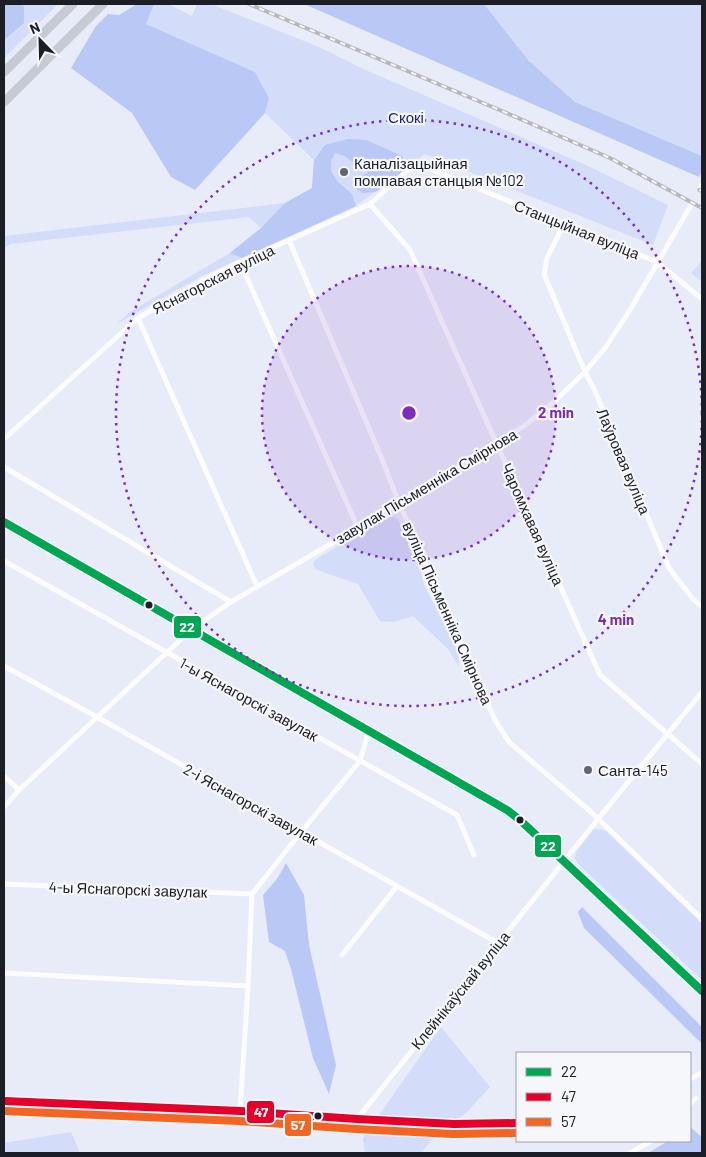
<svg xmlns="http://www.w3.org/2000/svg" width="706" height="1157" font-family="Barlow,sans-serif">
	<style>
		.green { fill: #d3dcf8 }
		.forest { fill: #bac8f6 }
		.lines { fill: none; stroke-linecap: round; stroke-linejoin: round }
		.street { stroke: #fcfcfe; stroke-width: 5 }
		.secondary { stroke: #cccdd2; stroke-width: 7 }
		.highway { stroke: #c6cad3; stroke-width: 9 }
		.rail-casing { stroke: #b8b8bb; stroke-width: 4 }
		.rail { stroke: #f5f7fb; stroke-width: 2; stroke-dasharray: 5.5; stroke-linecap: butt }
		.bus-1-casing { stroke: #f5f7fb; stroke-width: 11 }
		.bus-2-casing { stroke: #f5f7fb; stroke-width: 11 }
		.bus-3-casing { stroke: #f5f7fb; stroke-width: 11 }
		.bus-1 { stroke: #00a651; stroke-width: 8 }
		.bus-2 { stroke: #e4002b; stroke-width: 8 }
		.bus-3 { stroke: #f26522; stroke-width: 8 }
		.ring { fill: none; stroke: #7b2cbf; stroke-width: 2.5; stroke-dasharray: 2.5 5 }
		.poi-dot { fill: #63666f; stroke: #f5f7fb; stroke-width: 2 }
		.bus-dot { fill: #1c1e25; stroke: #f5f7fb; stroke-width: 2 }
		.labels { text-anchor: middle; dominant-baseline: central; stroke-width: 4.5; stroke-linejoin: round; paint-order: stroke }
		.park-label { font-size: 15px; fill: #191f72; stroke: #f5f7fb }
		.poi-label { font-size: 15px; fill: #1c1e25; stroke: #f5f7fb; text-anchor: start }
		.street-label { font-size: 15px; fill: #1c1e25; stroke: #f5f7fb }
		.centre { fill: #7b2cbf; stroke: #f5f7fb; stroke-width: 2.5 }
		.ring-label { font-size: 15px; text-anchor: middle; font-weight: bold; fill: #7b2cbf; stroke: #f5f7fb; stroke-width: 4.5; stroke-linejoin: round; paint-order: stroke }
		.line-badge { stroke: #f5f7fb; stroke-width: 2 }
		.badge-label { font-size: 14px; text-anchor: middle; font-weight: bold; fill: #fff }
	</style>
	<rect width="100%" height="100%" fill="#e8ecf8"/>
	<path class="green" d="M21 4H58L4 58V40L24 23V6Z
		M154 4H168L192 16 197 4H211L319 47 361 68 588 166 668 205 653 245 425 154 356 206 202 276 116 324 130 312 230 253 261 228 249 217 11 244 4 248V236L285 203 312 188 314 160 265 113 269 98 255 72 146 24Z
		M484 4H702V156L575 102 529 61Z
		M702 261V282L691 273Z
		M388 515 397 518 408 539V547L420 569 424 585 458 652 459 667 448 649 413 616 393 622 380 621 358 584 317 570 313 565 315 560Z
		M594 829H599L606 831 702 924V980L577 863 575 857 577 851Z
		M441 1027 490 1087 467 1112 438 1133 421 1153H365L363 1138Z
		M71 1132 80 1153H4V1143Z"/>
	<path class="forest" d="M4 4H21L24 6V23L4 40Z
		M137 4H154L146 24 255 72 269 98 265 113 195 190 171 177 132 113 71 68 96 26 108 14 119 15Z
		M304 4H484L529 61 575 102 702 156V171L699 177Z
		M348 139 366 140 402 156 407 168 376 192 362 193 355 188 354 182 368 172 364 163 352 162 345 156 335 153 331 161V171L338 182 352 194 356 206 242 258 230 253 261 228 285 203 312 188 314 160 325 145Z
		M286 863 304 895 309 945 336 1065 329 1094 313 1058 291 969 285 951 269 942 263 895 277 879Z
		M582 907 702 1027V1044L584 928 578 912Z
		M690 1127 702 1137V1153H648L668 1141H690Z"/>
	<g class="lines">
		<path class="street" d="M699 190 702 185
			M370 204 410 250 600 675 702 764
			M564 224 547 258 544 274 585 372 595 391 669 568 693 599 702 607
			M289 240 382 459 399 503 495 720 509 742 590 811 702 919
			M240 262 358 528
			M138 318 257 586
			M4 439 138 318 204 280 240 262 370 204 416 163 657 262 702 299
			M4 467 231 602
			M4 561 457 815 474 855
			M4 666 97 717 498 943
			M4 776 19 790
			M4 807 19 790 192 629 231 602 358 528 497 443 524 426 555 401 585 372 605 348 630 310 691 205
			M4 884 252 894
			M342 955 397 886
			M4 973 248 986
			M690 1079 702 1073
			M4 1101 240 1111 357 1119 454 1124 517 1123
			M690 1104 696 1098
			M240 1111 248 986 252 894 301 832 360 761 369 730
			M357 1119 598 819 702 692
			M630 1153 651 1141"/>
		<path class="secondary" d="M4 522 369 730 507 810 520 820 702 991"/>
		<path class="highway" d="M4 72 73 4
			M4 102 103 4"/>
		<defs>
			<path id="rail" d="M249 4 502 111 610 158 702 208
				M699 190 702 191"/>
		</defs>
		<use href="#rail" class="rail-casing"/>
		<use href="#rail" class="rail"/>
		<defs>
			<path id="bus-1" d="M4 522 507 810 520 820 702 991"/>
			<path id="bus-2" d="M4 1101 240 1111 357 1119 454 1124 517 1123"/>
			<path id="bus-3" d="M4 1111 239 1121 356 1129 453 1134 517 1133"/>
		</defs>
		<use href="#bus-1" class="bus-1-casing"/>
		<use href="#bus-2" class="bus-2-casing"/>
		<use href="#bus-3" class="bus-3-casing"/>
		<use href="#bus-1" class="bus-1"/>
		<use href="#bus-2" class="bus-2"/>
		<use href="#bus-3" class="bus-3"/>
	</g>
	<circle cx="409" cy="413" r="147" fill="#7b2cbf" fill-opacity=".12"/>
	<g class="ring">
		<circle cx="409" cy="413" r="147"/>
		<circle cx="409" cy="413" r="293"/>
	</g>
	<g class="poi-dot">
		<circle cx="344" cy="172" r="5"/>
		<circle cx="588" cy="770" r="5"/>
	</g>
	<g class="bus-dot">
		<circle cx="149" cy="605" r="4.5"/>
		<circle cx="520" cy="820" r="4.5"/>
		<circle cx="318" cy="1116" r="4.5"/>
	</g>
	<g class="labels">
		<g class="park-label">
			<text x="406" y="117">Скокі</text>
		</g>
		<g class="poi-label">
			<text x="354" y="163">Каналізацыйная<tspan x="354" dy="17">помпавая станцыя №102</tspan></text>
			<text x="598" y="770">Санта-145</text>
		</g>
		<g class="street-label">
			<text transform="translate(577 229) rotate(22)">Станцыйная вуліца</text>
			<text transform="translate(213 279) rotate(-27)">Яснагорская вуліца</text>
			<text transform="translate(624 461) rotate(67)">Лаўровая вуліца</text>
			<text transform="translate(426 486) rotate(-31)">завулак Пісьменніка Смірнова</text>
			<text transform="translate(533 524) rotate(66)">Чаромхавая вуліца</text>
			<text transform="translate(448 613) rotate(66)">вуліца Пісьменніка Смірнова</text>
			<text transform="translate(249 699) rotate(29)">1-ы Яснагорскі завулак</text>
			<text transform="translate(251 804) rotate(29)">2-і Яснагорскі завулак</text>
			<text transform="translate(128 889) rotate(2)">4-ы Яснагорскі завулак</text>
			<text transform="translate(460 990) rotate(-51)">Клейнікаўскай вуліца</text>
		</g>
	</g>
	<circle cx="409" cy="413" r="8" class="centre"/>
	<g class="ring-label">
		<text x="556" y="418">2 min</text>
		<text x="616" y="625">4 min</text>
	</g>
	<g class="line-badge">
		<rect x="173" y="615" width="29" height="24" rx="5" fill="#00a651"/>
		<rect x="534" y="834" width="28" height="24" rx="5" fill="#00a651"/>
		<rect x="246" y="1100" width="29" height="24" rx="5" fill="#e4002b"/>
		<rect x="284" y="1113" width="28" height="24" rx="5" fill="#f26522"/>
	</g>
	<g class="badge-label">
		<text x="187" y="632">22</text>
		<text x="548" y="851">22</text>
		<text x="261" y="1117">47</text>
		<text x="298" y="1130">57</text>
	</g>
	<rect width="706" height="1157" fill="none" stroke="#1c1e25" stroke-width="10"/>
	<rect x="516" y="1052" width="175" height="90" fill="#f5f7fb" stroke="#9ea0a5"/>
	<rect x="526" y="1068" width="25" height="8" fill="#00a651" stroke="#9ea0a5"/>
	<text x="561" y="1077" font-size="15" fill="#1c1e25">22</text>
	<rect x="526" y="1093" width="25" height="8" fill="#e4002b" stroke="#9ea0a5"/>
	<text x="561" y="1102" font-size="15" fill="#1c1e25">47</text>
	<rect x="526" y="1118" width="25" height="8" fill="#f26522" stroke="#9ea0a5"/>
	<text x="561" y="1127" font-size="15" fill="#1c1e25">57</text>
	<g transform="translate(40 40) rotate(337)" stroke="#f5f7fb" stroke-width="4" paint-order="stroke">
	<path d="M0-4L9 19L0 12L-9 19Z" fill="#1c1e25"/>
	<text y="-8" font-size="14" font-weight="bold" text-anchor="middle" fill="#1c1e25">N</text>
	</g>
</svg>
